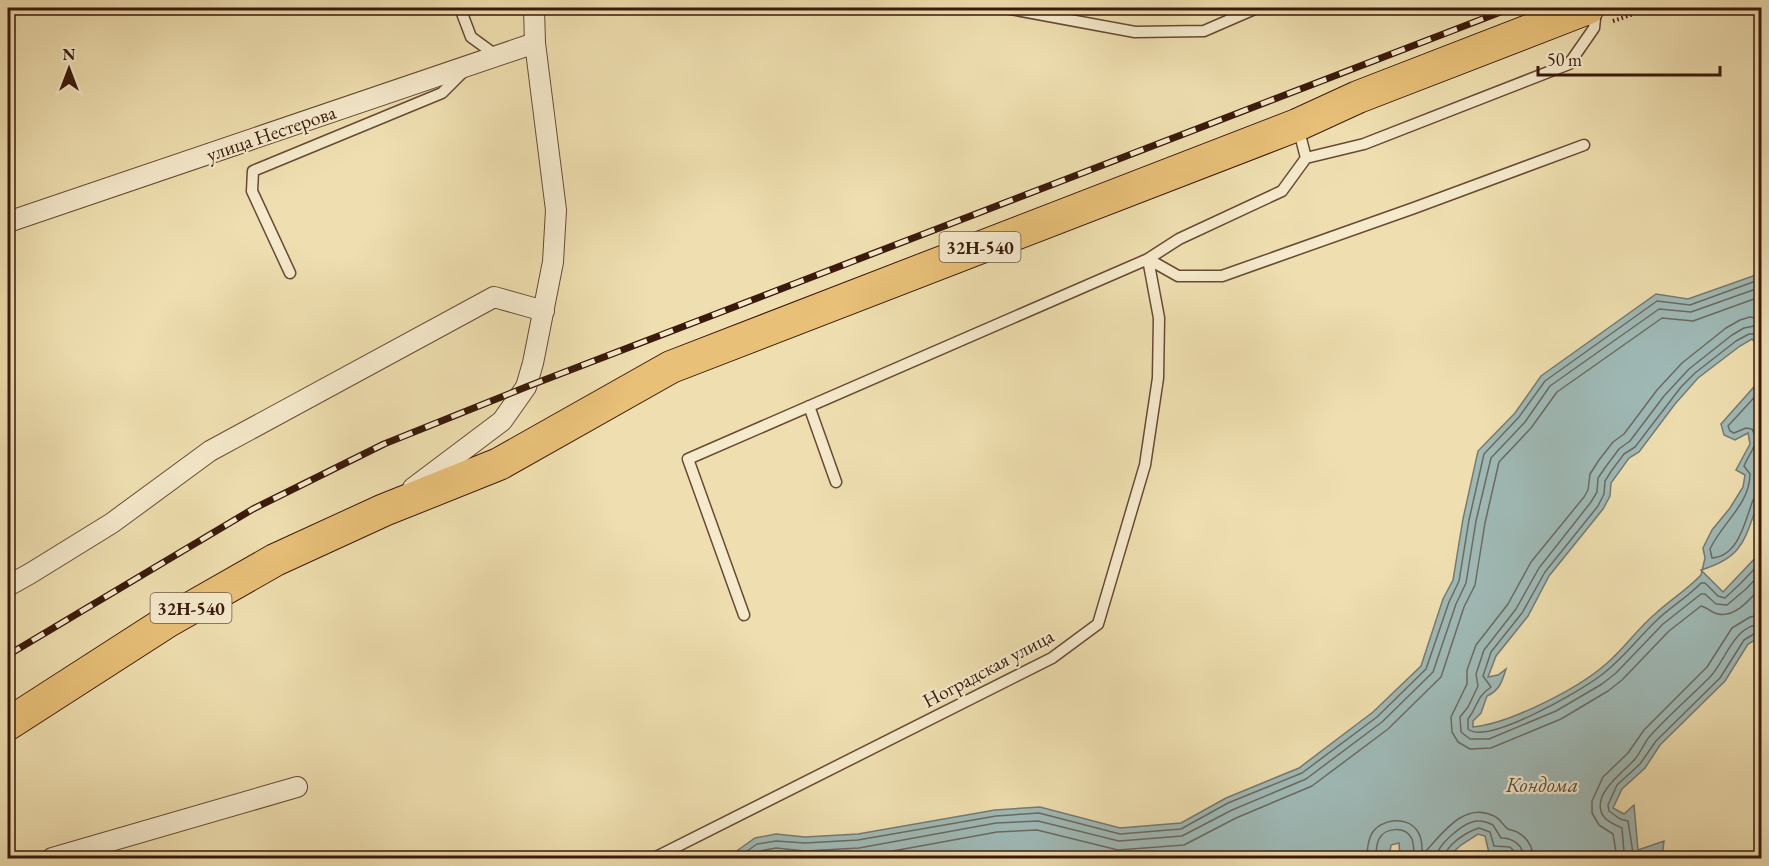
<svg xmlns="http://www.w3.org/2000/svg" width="1769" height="866" font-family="'EB Garamond',serif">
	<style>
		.water { fill: #9fbab7; stroke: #777a72; stroke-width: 1.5 }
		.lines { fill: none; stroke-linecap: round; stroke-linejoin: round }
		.shore { stroke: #6c6a61; stroke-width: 1.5 }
		.lane-casing { stroke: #674a34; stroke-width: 13 }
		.street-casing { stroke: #674a34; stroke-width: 22 }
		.primary-casing { stroke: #3a190b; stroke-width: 34 }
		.path { stroke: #3a190b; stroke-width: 4; stroke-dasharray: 1.5 3; stroke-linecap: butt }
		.lane { stroke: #f5eacc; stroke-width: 10 }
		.street { stroke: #f5eacc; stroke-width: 20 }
		.primary { stroke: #e8c078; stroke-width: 32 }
		.rail-casing { stroke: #3a190b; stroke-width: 7 }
		.rail { stroke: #f5eacc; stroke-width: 4.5; stroke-dasharray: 14; stroke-linecap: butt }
		.labels { text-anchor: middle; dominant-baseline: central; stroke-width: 4.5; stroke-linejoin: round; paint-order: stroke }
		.shield { fill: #f5eacc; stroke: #725845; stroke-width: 1.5 }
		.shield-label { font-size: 18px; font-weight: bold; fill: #3a190b }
		.street-label { font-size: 20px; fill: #3a190b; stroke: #f5eacc }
		.water-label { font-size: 21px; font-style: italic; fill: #58493f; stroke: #f5eacc }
	</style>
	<rect width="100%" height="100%" fill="#efdfb0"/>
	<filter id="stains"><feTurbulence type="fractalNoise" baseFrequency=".00333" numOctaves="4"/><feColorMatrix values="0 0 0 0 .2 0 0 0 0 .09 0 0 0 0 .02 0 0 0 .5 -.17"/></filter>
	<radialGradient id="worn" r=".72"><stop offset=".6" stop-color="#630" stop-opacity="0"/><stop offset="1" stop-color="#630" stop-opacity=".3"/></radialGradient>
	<path class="water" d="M1753 276 1761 277V355L1760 348 1752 339 1740 346 1698 378 1675 404 1639 452 1629 458 1611 483 1610 496 1603 509 1549 576 1528 616 1496 656 1488 677 1498 675 1506 669C1502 682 1499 691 1487 696L1481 713 1473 721V727C1509 724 1579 688 1606 664 1624 649 1637 629 1655 614 1670 600 1687 590 1701 575L1705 558 1703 548 1712 530 1730 508 1743 487 1745 475 1736 470 1750 444 1748 433 1735 440 1724 435 1721 424 1761 379V498L1758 503C1744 541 1743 557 1701 570L1723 592 1761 552V640L1760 637 1748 644 1725 681 1660 745 1645 768 1622 789 1613 808 1624 814 1634 805 1638 850 1664 841 1662 858H1513L1506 851 1489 853 1485 836 1478 834 1461 845 1447 858H1400L1399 843 1391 845 1389 858H727L755 838 776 834 805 837 858 834 995 810 1040 807 1120 828 1181 823 1226 798 1299 768 1373 712 1421 666 1443 599 1453 580 1463 519 1478 451 1515 413 1541 376 1656 294 1688 299Z"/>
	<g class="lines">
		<path class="shore" d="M1762 319 1750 317 1740 320 1726 328 1682 363 1657 390 1624 434 1613 442 1599 460 1590 474 1588 490 1584 497 1531 562 1508 604 1476 645 1467 670V684L1451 717 1452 732 1458 742 1470 749 1491 748 1561 719 1608 691 1622 680 1669 631 1701 606C1707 607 1711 613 1718 614 1736 618 1751 598 1762 586
			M1762 330 1754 326 1744 328 1732 335 1689 369 1664 396 1630 441 1619 449 1607 465 1598 478 1597 492 1591 502 1539 568 1516 609 1484 650 1476 674 1478 686 1468 707 1460 717 1461 732 1470 739H1489L1556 711 1602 684 1616 673 1663 624 1701 594H1705L1716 604 1727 605 1746 589 1762 572
			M1762 341 1755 334H1749L1736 341 1695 373 1681 387 1635 447 1624 454 1612 470 1605 481 1604 494 1598 506 1545 572 1522 613 1491 652 1483 676 1491 687C1475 698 1479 705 1468 719V729C1486 746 1582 690 1600 676 1621 661 1637 639 1656 621 1670 607 1688 597 1701 583H1705L1718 596 1725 598 1741 583 1762 561
			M1762 389 1728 426 1730 431 1734 433 1746 428 1752 429C1761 443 1749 453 1744 466L1750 474C1750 504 1722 523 1710 549L1712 558C1739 556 1745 521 1753 500L1757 496 1762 495
			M737 858 757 844 776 841 805 843 858 840 996 816 1039 813 1120 834 1181 829 1228 803 1302 773 1377 717 1426 669 1449 602 1459 581 1469 520 1484 454 1519 417 1545 381 1657 301 1690 305 1753 282 1762 283
			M750 858 760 851 776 848 805 851 859 848 996 823 1038 821 1119 841 1182 836 1232 810 1306 779 1382 722 1433 672 1456 604 1466 583 1476 521 1491 458 1525 422 1550 386 1659 309 1691 312 1753 290 1762 291
			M829 858 860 857 997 832 1037 830 1118 850 1184 845 1236 818 1312 786 1388 729 1441 677 1464 607 1475 585 1485 523 1499 462 1531 428 1557 392 1662 318 1693 321 1754 299 1762 300
			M1367 858C1367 851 1368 842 1371 835 1380 818 1408 815 1418 832 1422 838 1422 844 1422 850L1425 852C1442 834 1464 801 1494 816 1501 819 1503 826 1508 829 1510 830 1514 830 1517 832 1527 837 1533 847 1533 858
			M1376 858C1376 852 1376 845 1379 839 1385 827 1406 826 1412 839 1414 845 1414 852 1414 858
			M1436 858C1437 845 1465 820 1479 821 1484 821 1489 823 1493 825L1501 838C1513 838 1523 845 1524 858
			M1444 858C1446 845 1466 832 1479 828L1490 832 1494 846 1510 847 1516 853 1517 858
			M1617 858 1613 834 1599 825 1592 813V801L1603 777 1628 753 1644 730 1707 667 1732 628 1750 617 1762 615
			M1628 858 1624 852 1622 828C1614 824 1603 820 1601 811 1595 791 1624 772 1635 759 1641 752 1644 743 1650 736 1668 716 1690 697 1709 678 1726 661 1733 625 1762 624
			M1656 858 1654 851 1640 856 1633 853 1628 821 1620 819 1609 811 1608 805 1617 785 1640 764 1656 741 1720 678 1744 640 1757 632H1762"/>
		<defs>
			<path id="lane" d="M460 8 471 37 497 56
				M1005 8 1135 32 1204 31 1257 8
				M1298 127 1306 158 1282 191 1179 239 1148 259 1178 276H1222L1414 208 1584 145
				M1306 158 1364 144 1569 64 1594 28 1596 8
				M290 273 252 191 253 171 442 93 464 71
				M809 406 836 482
				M654 858 1052 658 1098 624 1145 465 1158 378 1159 318 1148 259 688 459 744 615"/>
			<path id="street" d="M8 222 535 43
				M413 488 502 421 526 387 533 363 553 262 556 210 535 43 534 8
				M8 586 31 573 112 523 210 451 494 297 544 311
				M52 858 297 787"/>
			<path id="primary" d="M8 724 168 621 275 560 384 510 499 464 671 367 1297 125 1358 97 1588 8"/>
		</defs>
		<use href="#lane" class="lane-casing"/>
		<use href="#street" class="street-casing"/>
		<use href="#primary" class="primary-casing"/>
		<path class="path" d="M1613 21 1651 8"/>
		<use href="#lane" class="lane"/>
		<use href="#street" class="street"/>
		<use href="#primary" class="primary"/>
		<defs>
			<path id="rail" d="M8 655 253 509 384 444 526 387 1511 8"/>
		</defs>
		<use href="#rail" class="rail-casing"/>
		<use href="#rail" class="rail"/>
	</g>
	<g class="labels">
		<g class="shield">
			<rect x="939.5" y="232" width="81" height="30" rx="4.5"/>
			<rect x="150.5" y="593" width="81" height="30" rx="4.5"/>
		</g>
		<g class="shield-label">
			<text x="980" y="247">32Н-540</text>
			<text x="191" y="608">32Н-540</text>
		</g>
		<g class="street-label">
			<text transform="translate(271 133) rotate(-19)">улица Нестерова</text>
			<text transform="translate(988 668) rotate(-28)">Ноградская улица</text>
		</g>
		<g class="water-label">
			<text x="1542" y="784">Кондома</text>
		</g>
	</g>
	<rect width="1769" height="866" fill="none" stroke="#efdfb0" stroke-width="30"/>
	<rect x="9" y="9" width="1751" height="848" fill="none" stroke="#3a190b" stroke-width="3"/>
	<rect x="15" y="15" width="1739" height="836" fill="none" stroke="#3a190b" stroke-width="1.5"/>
	<g transform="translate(69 69)" stroke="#f5eacc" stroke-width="4.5" paint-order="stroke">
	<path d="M0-4.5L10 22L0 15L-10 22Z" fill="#3a190b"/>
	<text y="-9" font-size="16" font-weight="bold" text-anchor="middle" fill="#3a190b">N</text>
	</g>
	<path d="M1538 66v9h182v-9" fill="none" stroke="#3a190b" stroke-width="3"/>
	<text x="1547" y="66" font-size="18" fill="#3a190b" stroke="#f5eacc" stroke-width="4.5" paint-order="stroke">50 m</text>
	<rect width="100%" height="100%" filter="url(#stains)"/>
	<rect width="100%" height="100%" fill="url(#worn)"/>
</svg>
